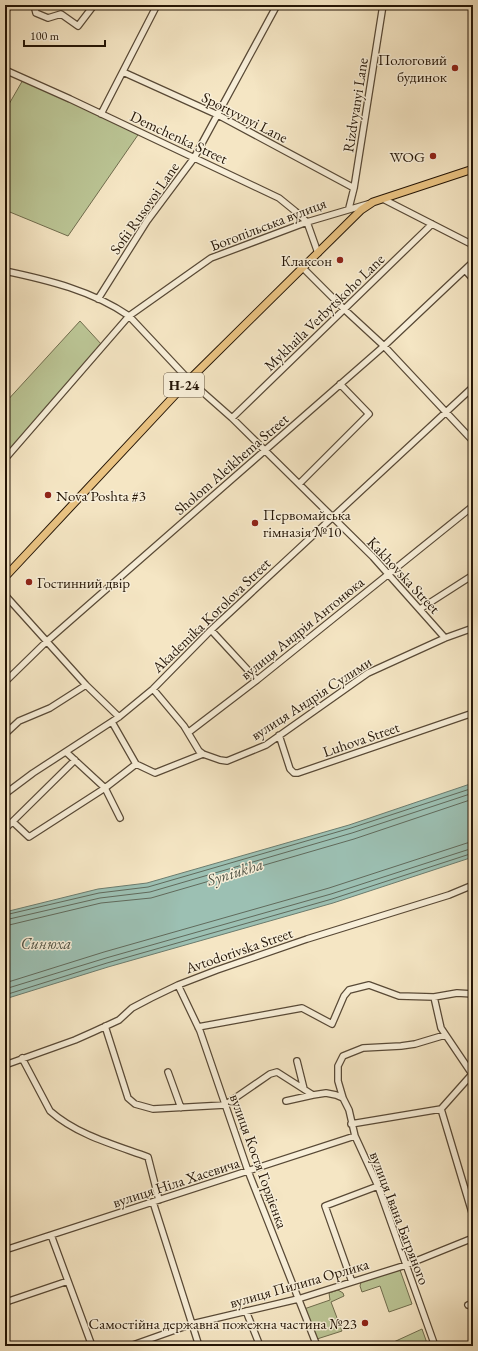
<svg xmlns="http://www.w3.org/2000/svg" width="478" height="1351" font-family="'EB Garamond',serif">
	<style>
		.green { fill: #bbc595; stroke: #706d4e }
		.water { fill: #9cc0b3; stroke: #6c7c6e }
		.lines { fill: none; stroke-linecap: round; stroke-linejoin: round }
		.shore { stroke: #606a5c; stroke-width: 1 }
		.minor-casing { stroke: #584936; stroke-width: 8 }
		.major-casing { stroke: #241506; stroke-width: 9 }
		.minor { stroke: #f8efd9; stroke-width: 5.5 }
		.major { stroke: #eac382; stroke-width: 7 }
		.poi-dot { fill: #8f2418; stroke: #f8efd9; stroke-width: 1.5 }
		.labels { text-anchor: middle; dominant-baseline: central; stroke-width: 3; stroke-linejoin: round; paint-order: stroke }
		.shield { fill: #f8efd9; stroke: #645645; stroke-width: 1 }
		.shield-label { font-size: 14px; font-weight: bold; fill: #241506 }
		.poi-label { font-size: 15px; fill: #241506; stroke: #f8efd9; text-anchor: end }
		.street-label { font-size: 15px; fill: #241506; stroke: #f8efd9 }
		.water-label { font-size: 16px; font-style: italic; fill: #4e5143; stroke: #f8efd9 }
	</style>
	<rect width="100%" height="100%" fill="#f5e6c4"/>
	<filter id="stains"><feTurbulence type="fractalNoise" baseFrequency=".005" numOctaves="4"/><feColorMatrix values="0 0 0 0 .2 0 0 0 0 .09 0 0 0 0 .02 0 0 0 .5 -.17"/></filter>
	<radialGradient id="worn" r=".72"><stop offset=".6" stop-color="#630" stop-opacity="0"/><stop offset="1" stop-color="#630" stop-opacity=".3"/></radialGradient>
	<path class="green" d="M24 78 140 132 68 236 5 210V111Z
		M80 321 102 345 5 458V403Z
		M400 1270 412 1304 389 1312 380 1286 362 1292 360 1286 361 1282Z
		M338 1290 343 1293 344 1296 331 1302 342 1331 317 1339 304 1309 330 1300 329 1293Z
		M422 1329 428 1346H385Z"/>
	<path class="water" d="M473 783V857L333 903 108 967 5 999V912L98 889 147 883 349 825Z"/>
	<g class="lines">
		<path class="shore" d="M5 915 99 893 148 887 351 828 473 788
			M5 920 100 898 150 892 352 833 473 793
			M5 926 101 903 151 898 354 839 473 799
			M5 983 104 952 329 888 467 843 473 842
			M5 989 106 958 331 894 473 848
			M5 995 107 963 332 899 473 853"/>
		<defs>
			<path id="minor" d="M34 5 36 13 48 18 61 14 78 26 94 5
				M5 14 8 5
				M5 70 70 99 279 198 295 211 307 222 318 253
				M123 72 218 115 354 188
				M101 114 157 5
				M383 199 473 245
				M349 208 354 188 383 5
				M303 268 345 310 384 346 473 441
				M465 270 473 279
				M5 271C48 280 93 291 129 316L189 380 232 418 373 557 445 638
				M98 299 147 221 194 158 277 5
				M232 418 432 224
				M5 459 129 316 211 258 307 222 368 204
				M299 484 369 414 340 384
				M5 595 86 685 119 717
				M420 609 473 575
				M211 630 257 680
				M5 682 46 642 384 346 473 262
				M153 689 184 726 199 751 203 754 220 760 227 761 266 745 368 673 445 638 473 628
				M112 722 136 764 155 773 203 754
				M189 732 257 680 473 506
				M5 734 19 721 50 708 86 685
				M279 735 290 769 294 773H298L473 713
				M66 752 105 788 120 818
				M5 794 33 773 119 717 153 689 211 630 473 387
				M13 822 29 837 105 788 136 764
				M5 829 75 760
				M471 886 473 894
				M178 985 200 1031 248 1171 317 1346
				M434 997 441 1028 472 1074
				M105 1026 128 1098 135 1104 153 1109 225 1105 270 1074 277 1072 313 1095 326 1093 336 1095 343 1098
				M198 1027 302 1008 332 1024 344 996 349 990 369 985 399 996 434 997 457 993 473 994
				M22 1058 50 1111C77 1135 115 1145 148 1157L159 1200
				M297 1061 304 1089
				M5 1065 75 1040 93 1032 119 1020 132 1008 151 998 178 985 217 970 307 939 449 895 473 885
				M168 1072 181 1108
				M286 1101 313 1095
				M441 1109 473 1216
				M351 1124 441 1109 473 1073
				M153 1202 199 1346
				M51 1235 92 1346
				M5 1250 355 1136
				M352 1282 325 1206 378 1186
				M6 1302 68 1281
				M468 1305 473 1303
				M246 1311 260 1346
				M130 1346 192 1324 298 1299 406 1265 473 1238
				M435 1346 378 1186 355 1136 349 1110 343 1098 338 1081V1066L343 1056 363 1048 401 1046 415 1044 445 1035"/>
			<path id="major" d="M5 577 189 380 361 210 373 202 473 169"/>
		</defs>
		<use href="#minor" class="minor-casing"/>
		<use href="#major" class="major-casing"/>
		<use href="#minor" class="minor"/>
		<use href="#major" class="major"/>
	</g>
	<g class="poi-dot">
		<circle cx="455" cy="68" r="4"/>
		<circle cx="433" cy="156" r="4"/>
		<circle cx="340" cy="260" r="4"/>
		<circle cx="48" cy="495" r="4"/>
		<circle cx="255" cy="523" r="4"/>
		<circle cx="29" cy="582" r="4"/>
		<circle cx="365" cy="1323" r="4"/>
	</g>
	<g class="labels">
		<rect class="shield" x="164" y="373" width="40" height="24" rx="3"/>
		<g class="shield-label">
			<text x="184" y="385">Н-24</text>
		</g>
		<g class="poi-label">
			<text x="447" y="59">Пологовий<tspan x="447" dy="17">будинок</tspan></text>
			<text x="425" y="156">WOG</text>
			<text x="332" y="260">Клаксон</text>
			<text x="56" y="495" text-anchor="start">Nova Poshta #3</text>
			<text x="263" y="514" text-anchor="start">Первомайська<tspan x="263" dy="17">гімназія №10</tspan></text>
			<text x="37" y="582" text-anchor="start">Гостинний двір</text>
			<text x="357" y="1323">Самостійна державна пожежна частина №23</text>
		</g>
		<g class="street-label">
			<text transform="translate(355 105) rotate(-81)">Rizdvyanyi Lane</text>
			<text transform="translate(245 117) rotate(27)">Sportyvnyi Lane</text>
			<text transform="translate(179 137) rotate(25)">Demchenka Street</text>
			<text transform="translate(144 208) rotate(-55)">Sofii Rusovoi Lane</text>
			<text transform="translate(268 224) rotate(-21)">Богопільська вулиця</text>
			<text transform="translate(324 312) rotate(-44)">Mykhaila Verbytskoho Lane</text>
			<text transform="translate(231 464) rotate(-41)">Sholom Aleikhema Street</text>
			<text transform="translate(404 575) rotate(47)">Kakhovska Street</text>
			<text transform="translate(211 615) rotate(-44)">Akademika Korolova Street</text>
			<text transform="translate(302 628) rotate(-39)">вулиця Андрія Антонюка</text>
			<text transform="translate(311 698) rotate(-33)">вулиця Андрія Сулими</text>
			<text transform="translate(361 739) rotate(-19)">Luhova Street</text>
			<text transform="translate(239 950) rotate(-19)">Avtodorivska Street</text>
			<text transform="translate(259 1161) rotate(70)">вулиця Костя Гордієнка</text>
			<text transform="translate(176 1182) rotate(-18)">вулиця Ніла Хасевича</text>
			<text transform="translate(400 1218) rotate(69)">вулиця Івана Багряного</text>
			<text transform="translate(299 1283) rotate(-16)">вулиця Пилипа Орлика</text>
		</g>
		<g class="water-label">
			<text transform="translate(235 872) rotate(-17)">Syniukha</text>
			<text x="46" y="943">Синюха</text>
		</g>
	</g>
	<rect width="478" height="1351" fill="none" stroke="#f5e6c4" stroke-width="20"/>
	<rect x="6" y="6" width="466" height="1339" fill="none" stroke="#241506" stroke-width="2"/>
	<rect x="10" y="10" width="458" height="1331" fill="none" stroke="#241506"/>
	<path d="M24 40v6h81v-6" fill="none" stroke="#241506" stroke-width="2"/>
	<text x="30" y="40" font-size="12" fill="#241506" stroke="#f8efd9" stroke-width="3" paint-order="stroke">100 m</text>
	<rect width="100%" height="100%" filter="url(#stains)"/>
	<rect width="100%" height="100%" fill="url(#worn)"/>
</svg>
